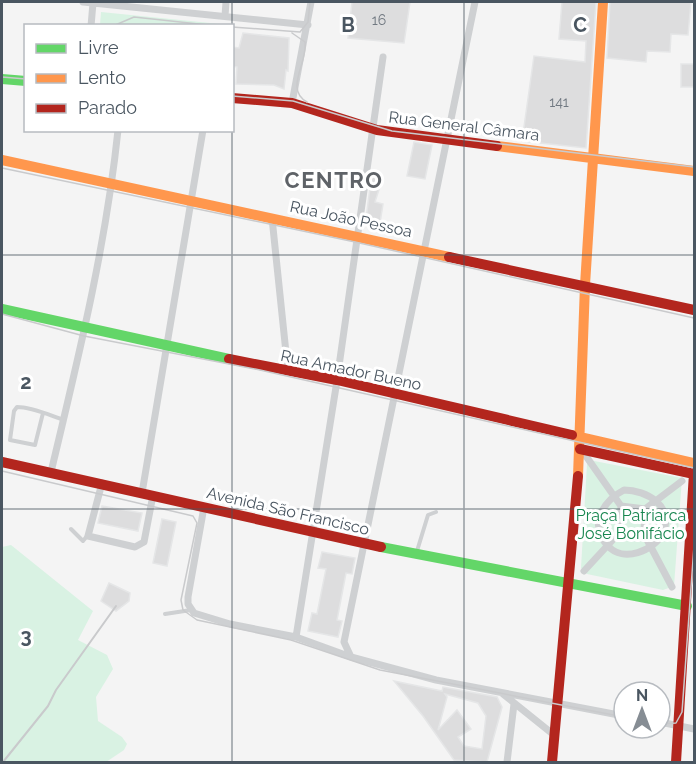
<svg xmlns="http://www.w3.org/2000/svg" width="696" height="764" font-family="Raleway,sans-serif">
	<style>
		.green { fill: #d9f2e3 }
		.building { fill: #ddddde; stroke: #e5e6e7; stroke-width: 1.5; fill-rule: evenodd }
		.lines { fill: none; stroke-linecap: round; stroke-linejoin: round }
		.lane { stroke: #ced0d2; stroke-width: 4 }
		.street { stroke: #ced0d2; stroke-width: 7 }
		.fast { stroke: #63d668; stroke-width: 10 }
		.slow { stroke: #ff974d; stroke-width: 10 }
		.jam { stroke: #b3261e; stroke-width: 10 }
		.tram { stroke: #c9cacc; stroke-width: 1.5 }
		.rail { stroke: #c9cacc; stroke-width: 2 }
		.grid { fill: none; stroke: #4a5661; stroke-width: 1.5; stroke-opacity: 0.55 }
		.labels { text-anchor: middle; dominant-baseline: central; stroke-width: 6; stroke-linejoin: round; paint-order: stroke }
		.number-label { font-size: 14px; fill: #707881 }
		.street-label { font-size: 16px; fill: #4a5661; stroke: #fff }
		.park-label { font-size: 16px; fill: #17864f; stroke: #fff }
		.district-label { font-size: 22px; font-weight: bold; letter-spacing: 1.5px; fill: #5f6368; stroke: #fff }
		.grid-label { font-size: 20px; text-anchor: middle; font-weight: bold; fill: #4a5661; stroke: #fff; stroke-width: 6; stroke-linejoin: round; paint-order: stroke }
	</style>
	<rect width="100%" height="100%" fill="#f4f4f4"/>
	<path class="green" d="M101 12 220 24V25H100Z
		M589 460 682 478 674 586 663 590 587 574 581 568 587 464Z
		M11 545 93 611 78 640 107 655 113 669 96 697 98 721 122 737 127 744 124 750 106 762H2V547Z"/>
	<path class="building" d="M352 2H410L404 43 348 38Z
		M562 2H596L586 148 522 141 534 56 585 62 586 41 559 39Z
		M610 2H691L688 35 671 34 670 52 647 51 646 62 607 58Z
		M243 33 289 38 288 71 286 70 284 89 274 85 236 84 237 67 232 66V47L239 48Z
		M681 64H694V87H681Z
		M414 142 432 145 425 179 407 176Z
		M372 172 377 173 376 179 382 180 375 202 383 204 380 223 366 219Z
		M102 506 142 513 138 531 98 523Z
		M162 519 176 522 167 566 153 563Z
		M322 552 355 558 352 574 346 573 337 620 342 621 338 637 308 631 312 613 317 614 326 569 318 568Z
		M109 583 130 593 129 601 116 611 101 601Z
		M394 681 442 691 443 687 497 697 502 707 487 762 454 760 423 716ZM445 694 478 703 486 716 482 749 464 746 458 737 471 729 457 710 438 730 447 697Z"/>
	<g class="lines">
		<path class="lane" d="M43 413 35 445 10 440 14 411 17 407C32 407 49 415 64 420
			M71 529 83 541 87 536
			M417 551 428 515 436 512
			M165 614 191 610"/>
		<path class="street" d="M83 2 308 25
			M225 16 226 2
			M91 26 93 3
			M292 103 311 2
			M272 218 288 372
			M581 449 621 506 620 532 644 534 645 509 621 506
			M51 472C78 359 106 246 118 130
			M102 483 88 536 135 547 144 542 153 495
			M624 490C646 490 675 506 663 533 654 551 623 563 608 546 588 525 603 501 624 490Z
			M142 493 203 130
			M204 507 188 597V604L194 613 230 624 296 637 351 657 436 680 624 716
			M645 509 682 481
			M644 534 672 587
			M584 571 620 532
			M296 637 336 387 383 57
			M351 657 344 642 475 2
			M503 694 554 735
			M660 722 694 729
			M507 762 514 704"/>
		<path class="fast" d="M2 79 26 81
			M2 309 229 359
			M381 547 687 606"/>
		<path class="slow" d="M497 146 694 171
			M2 160 449 257
			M572 435 694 463
			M578 476 585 285 603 2"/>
		<path class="jam" d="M232 98 292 103 377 130 497 146
			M449 257 694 310
			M229 359 337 380 572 435
			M580 449 694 474
			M2 462 381 547
			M552 762 578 476
			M676 762 694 473"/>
		<path class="tram" d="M113 26 134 17 217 26
			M232 27 300 32 308 22 310 2
			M292 33 305 42C308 63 284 89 307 102
			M2 77 26 79
			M232 96 293 101 392 131 694 167
			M2 168 355 242 694 318
			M2 314 84 336 260 370 694 468
			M2 471 193 516 197 523 181 600 183 610 197 620 291 640 380 670 624 717
			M660 724 676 723 682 712 694 546"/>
		<path class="rail" d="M3 762 48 706 56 690 116 606"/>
	</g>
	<path class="grid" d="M232 2V26M464 2V762M232 130V762M2 255H694M2 509H694"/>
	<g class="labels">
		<g class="number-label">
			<text x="379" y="20">16</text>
			<text x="559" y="102">141</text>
		</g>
		<g class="street-label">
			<text transform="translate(464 126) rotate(7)">Rua General Câmara</text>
			<text transform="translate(351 219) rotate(12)">Rua João Pessoa</text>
			<text transform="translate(351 370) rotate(12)">Rua Amador Bueno</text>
			<text transform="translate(288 511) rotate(13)">Avenida São Francisco</text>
		</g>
		<g class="park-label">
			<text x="631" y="515">Praça Patriarca<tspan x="631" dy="18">José Bonifácio</tspan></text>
		</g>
		<g class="district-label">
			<text x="334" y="180">CENTRO</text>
		</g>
	</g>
	<g class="grid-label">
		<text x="348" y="32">B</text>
		<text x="580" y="32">C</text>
		<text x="26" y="389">2</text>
		<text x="26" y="643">3</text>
	</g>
	<rect width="696" height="764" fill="none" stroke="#4a5661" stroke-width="6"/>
	<rect x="24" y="24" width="210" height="108" fill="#ffffff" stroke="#b7bbc0" stroke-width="1.5"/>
	<rect x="36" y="44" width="30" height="9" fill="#63d668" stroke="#b7bbc0" stroke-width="1.5"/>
	<text x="78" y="54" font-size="18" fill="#4a5661">Livre</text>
	<rect x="36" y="74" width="30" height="9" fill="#ff974d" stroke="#b7bbc0" stroke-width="1.5"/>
	<text x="78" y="84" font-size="18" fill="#4a5661">Lento</text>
	<rect x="36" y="104" width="30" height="9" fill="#b3261e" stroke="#b7bbc0" stroke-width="1.5"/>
	<text x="78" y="114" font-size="18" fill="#4a5661">Parado</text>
	<g transform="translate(642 710)"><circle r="28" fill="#ffffff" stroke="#b7bbc0" stroke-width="1.5"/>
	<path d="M0-4.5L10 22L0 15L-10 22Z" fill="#868d94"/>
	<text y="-9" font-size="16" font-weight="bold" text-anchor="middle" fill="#4a5661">N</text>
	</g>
</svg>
